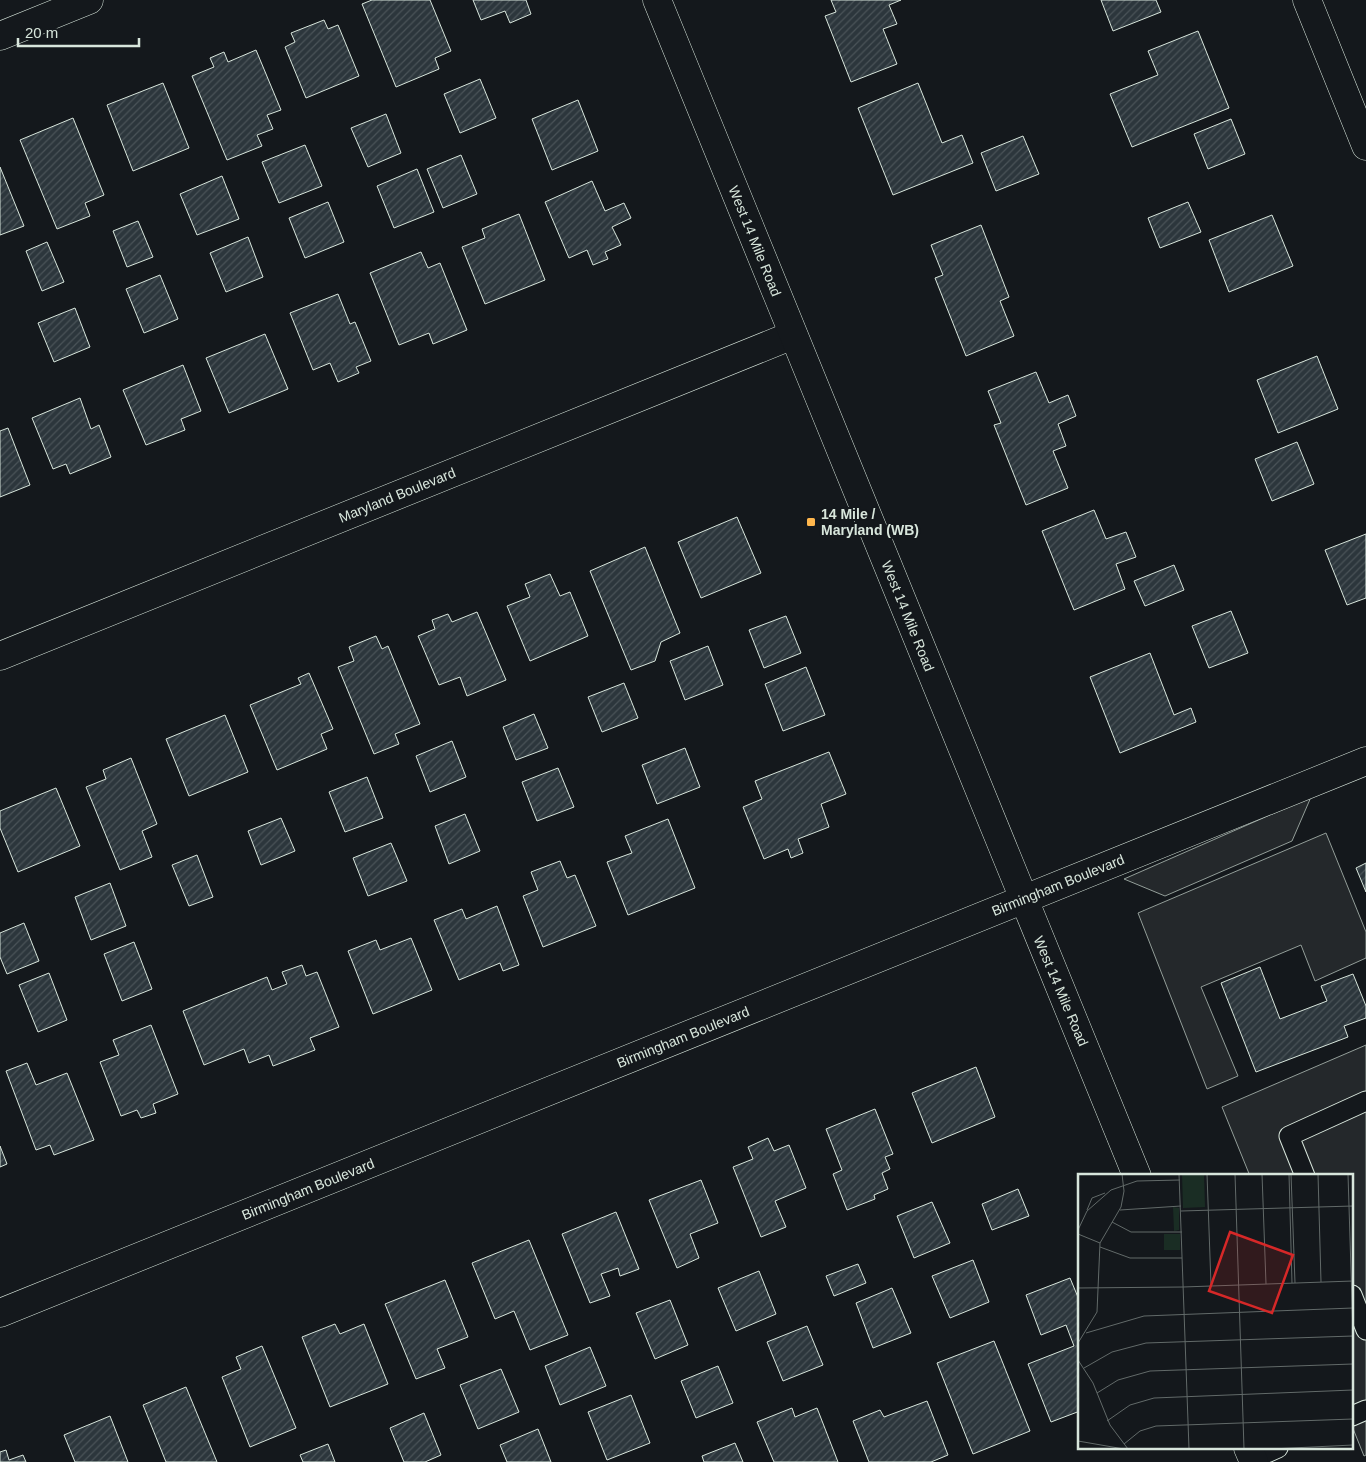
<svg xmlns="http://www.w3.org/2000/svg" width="1366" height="1462" font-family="Arial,sans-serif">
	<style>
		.parking { fill: #24282b; stroke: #939e99 }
		.building { fill: url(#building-hatch); stroke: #d8e6dc }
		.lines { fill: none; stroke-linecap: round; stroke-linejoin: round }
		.lane-casing { stroke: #d8e6dc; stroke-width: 21 }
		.street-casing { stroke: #d8e6dc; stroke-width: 29 }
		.secondary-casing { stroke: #d8e6dc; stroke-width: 29 }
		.lane { stroke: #14181c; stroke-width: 19 }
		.street { stroke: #14181c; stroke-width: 28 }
		.secondary { stroke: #14181c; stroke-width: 28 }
		.poi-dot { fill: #ffb74d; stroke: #14181c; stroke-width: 2 }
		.labels { text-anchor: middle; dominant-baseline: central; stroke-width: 4; stroke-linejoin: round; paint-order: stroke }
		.street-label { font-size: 14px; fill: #d8e6dc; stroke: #14181c }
		.poi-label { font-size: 14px; font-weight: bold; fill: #d8e6dc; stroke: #14181c; text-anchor: start }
		.inset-road { fill: none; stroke: #626a69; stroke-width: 1 }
		.view { fill: #d62828; fill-opacity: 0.15; stroke: #d62828; stroke-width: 2.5 }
		.inset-edge { fill: none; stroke: #d8e6dc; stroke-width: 2.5 }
	</style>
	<defs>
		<pattern id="building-hatch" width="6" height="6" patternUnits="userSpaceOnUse" patternTransform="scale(1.25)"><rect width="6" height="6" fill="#2c363c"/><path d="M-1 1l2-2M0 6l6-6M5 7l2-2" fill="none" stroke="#4a5358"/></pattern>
	</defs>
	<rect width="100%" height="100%" fill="#14181c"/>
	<path class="parking" d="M1311 797 1292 841 1165 896 1124 879Z
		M1326 833 1366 932V958L1315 981 1301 945 1201 987 1238 1076 1207 1089 1138 913Z
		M1366 1045V1455L1364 1456 1352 1426V1176H1250L1222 1107Z"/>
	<path class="building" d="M372 0H430L451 51 435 58 439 69 396 87 362 4Z
		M473 0H526L531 14 510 23 505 11 481 20Z
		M831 0H901L889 5 897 24 883 29 897 64 851 82 825 16 836 12Z
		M1101 0H1156L1161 12 1113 31Z
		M324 20 328 29 338 25 359 76 306 98 285 47 295 42 291 33Z
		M1198 31 1229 108 1132 147 1110 94 1158 75 1148 51Z
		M256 50 281 110 267 115 273 129 257 135 262 146 227 160 192 76 214 67 210 58 224 52 228 62Z
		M480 79 496 118 460 133 444 94Z
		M163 83 189 148 133 171 107 105Z
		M918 83 942 143 962 135 973 163 893 195 858 108Z
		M578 100 598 151 552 170 532 119Z
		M386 114 401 153 368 167 351 128Z
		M73 118 104 195 85 203 90 216 57 229 20 140Z
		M1231 119 1245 154 1208 169 1194 134Z
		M1023 136 1039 174 996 191 981 153Z
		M305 145 322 186 279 203 262 162Z
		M461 155 477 194 443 208 427 169Z
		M0 167 24 226 0 235Z
		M417 169 434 212 394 228 377 186Z
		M222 176 239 219 197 235 180 194Z
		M592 181 605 211 624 203 631 218 612 227 621 245 605 252 608 259 593 265 587 250 569 258 545 202Z
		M328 202 344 242 305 258 289 218Z
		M1188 202 1201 232 1160 248 1148 218Z
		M519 214 545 280 485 304 462 247 485 238 482 229Z
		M1272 215 1293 266 1229 292 1209 240Z
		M138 221 153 257 127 267 113 231Z
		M981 225 1009 297 1000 301 1014 336 966 356 935 278 943 275 931 245Z
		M248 237 263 277 226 292 210 253Z
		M47 242 64 282 42 291 26 251Z
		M421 252 428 268 440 263 467 330 433 344 429 333 399 345 370 273Z
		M160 275 178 319 144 333 126 289Z
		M338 294 350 324 355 322 371 361 356 367 359 373 338 382 330 363 313 370 290 313Z
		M75 308 90 347 54 362 38 323Z
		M265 334 288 389 229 413 206 358Z
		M1317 356 1338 409 1278 433 1257 380Z
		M183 365 201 411 181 419 185 430 146 445 123 390Z
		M1036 372 1049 403 1068 395 1076 416 1058 424 1066 446 1053 451 1068 488 1026 505 994 425 1001 423 988 391Z
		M80 398 91 429 99 425 111 457 70 474 66 464 53 469 32 418Z
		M8 428 30 485 0 497V431Z
		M1297 442 1314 484 1272 501 1255 459Z
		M1094 510 1106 539 1126 532 1136 557 1116 564 1125 589 1074 610 1042 531Z
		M737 517 761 573 701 598 678 542Z
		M1366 534V598L1347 605 1325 550Z
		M645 547 680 633 661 642 655 661 631 670 590 571Z
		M1174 565 1184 590 1145 606 1134 581Z
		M550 574 560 596 570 592 588 636 530 661 507 606 530 597 525 584Z
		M1231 611 1248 653 1209 668 1192 626Z
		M477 612 506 680 467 696 460 677 439 685 418 636 435 629 432 620 448 614 452 622Z
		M786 616 801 653 764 668 749 630Z
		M376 636 382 649 388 646 420 724 395 734 399 744 374 754 338 667 354 661 349 647Z
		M708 646 723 685 685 700 670 661Z
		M1150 653 1174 715 1191 708 1196 722 1120 753 1090 677Z
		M806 667 825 715 783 731 765 684Z
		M309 673 333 729 321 734 327 749 277 770 250 705 301 684 298 678Z
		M624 683 638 718 602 732 588 697Z
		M534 714 548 748 516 760 503 727Z
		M225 715 248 772 189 796 166 739Z
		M452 741 466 777 430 792 416 756Z
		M685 748 700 787 657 804 642 765Z
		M829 752 846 794 821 804 829 827 798 839 803 853 791 858 788 849 764 859 743 807 762 799 755 781Z
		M131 758 157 824 142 831 152 857 120 870 86 787 106 779 103 770Z
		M558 768 574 807 537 821 522 782Z
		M367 777 383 818 345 832 329 792Z
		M56 788 80 846 18 872 0 828V811Z
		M465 814 480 851 449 864 435 826Z
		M281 818 295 851 261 865 248 831Z
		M668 819 695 888 628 915 607 862 632 853 625 836Z
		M391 843 407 881 368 896 353 858Z
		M197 855 213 897 189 906 172 865Z
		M560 861 567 878 575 875 596 926 543 947 523 896 538 890 531 872Z
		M1366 863V892L1356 868Z
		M110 883 126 926 91 940 75 897Z
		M497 906 519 965 503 971 500 963 459 980 434 920 462 909 466 919Z
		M24 923 39 961 7 974 0 957V933Z
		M411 938 432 990 373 1014 348 951 376 940 380 950Z
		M134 942 152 989 122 1001 104 954Z
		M302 965 306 976 317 972 339 1027 310 1038 315 1050 273 1066 269 1055 249 1063 244 1049 204 1065 183 1011 267 977 272 990 287 984 282 972Z
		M1260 967 1280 1019 1327 1001 1321 986 1353 974 1366 1006V1018L1344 1026 1348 1037 1256 1072 1221 983Z
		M49 973 67 1020 38 1032 19 985Z
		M151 1025 178 1094 153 1104 156 1113 141 1118 137 1110 121 1116 100 1062 119 1055 113 1040Z
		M27 1063 36 1085 67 1073 94 1140 54 1155 50 1145 36 1150 6 1071Z
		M976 1067 995 1117 932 1143 912 1093Z
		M875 1109 893 1154 885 1157 890 1169 882 1173 888 1189 874 1195 875 1199 847 1210 833 1174 842 1170 826 1129Z
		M768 1138 774 1151 789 1145 806 1188 775 1201 786 1227 761 1237 733 1167 753 1159 748 1147Z
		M0 1146 7 1164 0 1167Z
		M701 1180 718 1223 690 1234 699 1258 677 1268 649 1200Z
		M1018 1189 1029 1216 992 1230 982 1204Z
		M932 1202 950 1243 914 1258 897 1216Z
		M616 1212 639 1269 620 1276 618 1268 601 1274 610 1296 590 1303 562 1234Z
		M529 1240 568 1335 530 1350 514 1311 495 1319 472 1263Z
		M973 1260 989 1302 950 1318 932 1276Z
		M858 1264 866 1283 834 1296 826 1276Z
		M759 1271 776 1314 736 1331 718 1288Z
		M1070 1278 1080 1302V1411L1051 1422 1028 1364 1074 1346 1066 1325 1041 1335 1026 1295Z
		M445 1280 468 1337 437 1349 445 1368 416 1379 385 1304Z
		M892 1288 911 1333 873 1348 856 1303Z
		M670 1300 688 1345 655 1359 636 1313Z
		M335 1324 340 1334 364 1324 388 1384 330 1407 302 1337Z
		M807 1326 823 1365 783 1381 767 1342Z
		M994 1341 1030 1431 973 1454 937 1363Z
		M262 1346 296 1428 250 1447 222 1377 241 1369 236 1357Z
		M590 1347 606 1386 560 1405 545 1366Z
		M718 1366 733 1403 696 1418 681 1381Z
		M501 1369 519 1412 478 1429 460 1385Z
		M186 1387 217 1462H166L143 1405Z
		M631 1395 650 1443 607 1460 588 1412Z
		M927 1401 948 1455 931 1462H869L853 1421 880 1410 884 1417Z
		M792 1408 795 1417 817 1408 838 1462H774L757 1422Z
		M424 1413 441 1455 425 1462H404L390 1428Z
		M110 1416 128 1462H75L64 1435Z
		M538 1429 551 1462H507L500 1445Z
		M735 1443 743 1462H704L702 1456Z
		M328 1444 335 1462H303L300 1455Z
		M6 1450 9 1460 23 1455 26 1462H0V1452Z"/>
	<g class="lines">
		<defs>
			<path id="lane" d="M1305 1176 1289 1136 1366 1101
				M1352 1295 1366 1330
				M1352 1416 1366 1410
				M1253 1459 1278 1448"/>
			<path id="street" d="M1307 0 1366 146
				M0 36 89 0
				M0 656 793 335
				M0 1313 1366 761"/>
			<path id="secondary" d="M657 0 1137 1176
				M1248 1448 1254 1462"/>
		</defs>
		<use href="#lane" class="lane-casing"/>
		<use href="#street" class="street-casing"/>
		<use href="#secondary" class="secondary-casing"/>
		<use href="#lane" class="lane"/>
		<use href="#street" class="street"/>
		<use href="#secondary" class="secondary"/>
	</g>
	<rect class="poi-dot" x="806" y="517" width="10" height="10" rx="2.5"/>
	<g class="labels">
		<g class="street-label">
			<text transform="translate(755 241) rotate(68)">West 14 Mile Road</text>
			<text transform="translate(397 495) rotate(-22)">Maryland Boulevard</text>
			<text transform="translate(908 616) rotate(68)">West 14 Mile Road</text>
			<text transform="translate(1058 885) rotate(-22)">Birmingham Boulevard</text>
			<text transform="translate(1061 991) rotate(67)">West 14 Mile Road</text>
			<text transform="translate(683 1037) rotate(-22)">Birmingham Boulevard</text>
			<text transform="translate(308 1189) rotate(-22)">Birmingham Boulevard</text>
		</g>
		<g class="poi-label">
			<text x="821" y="514">14 Mile /<tspan x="821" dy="16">Maryland (WB)</tspan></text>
		</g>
	</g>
	<g transform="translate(1078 1174)">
		<rect width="275" height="275" fill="#14181c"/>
		<path d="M104 0H126L127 33 105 34ZM95 33 101 34V56L96 57ZM86 60H102V82V76H96V72V76H86Z" fill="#1a2d24"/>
		<path class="inset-road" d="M101 0 111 275M129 0 133 111M157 0 166 275M184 0 188 110M211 0 214 109M213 0 217 109M240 0 243 108M270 0 275 161M9 36 14 24 27 19M42 36 103 32M103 37 275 32M34 48 53 58H104M0 56 9 37 33 16 59 7 102 6M0 60 22 69M22 73 52 84H104M105 113 275 107M0 114 105 113M8 159 66 142 275 134M0 169 19 138 22 69 43 33 46 17 44 0M0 186 15 209 32 251 50 275M6 194 34 178 68 169 275 162M19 219 40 206 72 197 275 190M29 247 52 231 76 224 275 216M0 267 46 275M46 270 62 257 78 252 275 245M193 275 275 271"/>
		<path class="view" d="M152 58 215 81 194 139 131 117Z"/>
		<rect width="275" height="275" class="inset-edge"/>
	</g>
	<path d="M18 38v8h121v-8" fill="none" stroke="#d8e6dc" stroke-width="2.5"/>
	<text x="25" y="38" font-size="15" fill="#d8e6dc" stroke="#14181c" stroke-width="4" paint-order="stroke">20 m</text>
</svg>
